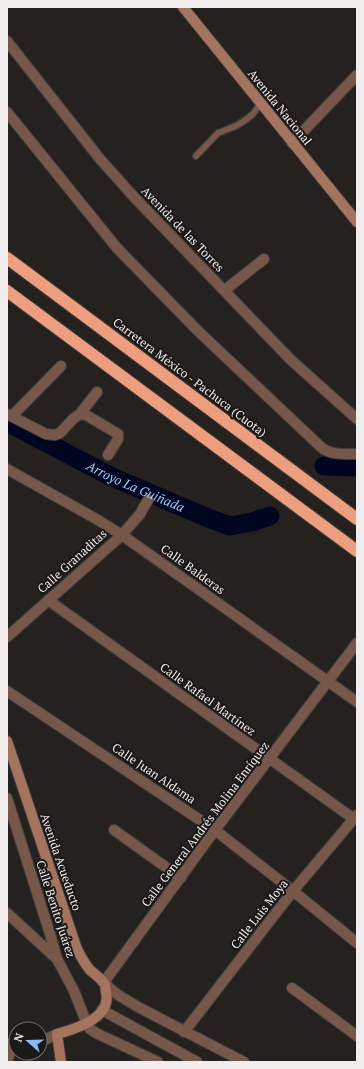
<svg xmlns="http://www.w3.org/2000/svg" width="364" height="1069" font-family="'PT Serif',serif">
	<style>
		.lines { fill: none; stroke-linecap: round; stroke-linejoin: round }
		.river { stroke: #00061f; stroke-width: 19 }
		.service-casing { stroke: #413e3c; stroke-width: 8 }
		.minor-casing { stroke: #413e3c; stroke-width: 12 }
		.tertiary-casing { stroke: #413e3c; stroke-width: 12 }
		.secondary-casing { stroke: #413e3c; stroke-width: 12 }
		.motorway-casing { stroke: #413e3c; stroke-width: 14 }
		.service { stroke: #76574a; stroke-width: 5.5 }
		.minor { stroke: #76574a; stroke-width: 10 }
		.tertiary { stroke: #76574a; stroke-width: 10 }
		.secondary { stroke: #a5745f; stroke-width: 10 }
		.motorway { stroke: #ec9e7e; stroke-width: 12 }
		.labels { text-anchor: middle; dominant-baseline: central; stroke-width: 4; stroke-linejoin: round; paint-order: stroke }
		.street-label { font-size: 12px; fill: #f0edec; stroke: #1b1816 }
		.water-label { font-size: 13px; font-style: italic; fill: #a0cbf9; stroke: #1b1816 }
	</style>
	<rect width="100%" height="100%" fill="#25211f"/>
	<g class="lines">
		<g class="river">
			<path id="s1" d="M7 422 112 477 208 518 230 526 252 522 270 516"/>
			<path d="M324 466 357 467"/>
		</g>
		<defs>
			<path id="service" d="M196 156 218 133 236 126 244 121 253 114 260 104"/>
			<path id="minor" d="M7 41 100 159 134 197 291 360 357 419
				M7 112 117 248 198 331 322 448C331 455 345 454 357 454
				M292 143 357 75
				M225 290 264 259
				M7 414 46 434 55 435 60 433 73 419 80 414 97 392
				M80 414 86 415 118 434V439L108 455
				M12 416 61 366
				M7 469 98 520 122 535 357 702
				M48 600 354 819
				M7 637 122 535 140 514 148 500
				M7 691 215 830 293 891 357 943
				M7 798 50 934 57 959 74 991 87 1024 90 1029 98 1034 158 1062
				M114 830 181 878
				M7 913 57 959
				M292 988 357 1036
				M102 1010 197 1062
				M184 1032 293 891 357 815
				M7 1062 12 1045"/>
			<path id="tertiary" d="M40 1042 57 1034
				M7 1044 16 1045
				M244 1062 140 1008 118 995 105 984 107 978 215 830 357 643"/>
			<path id="secondary" d="M183 7 357 222
				M7 741 77 949C81 957 85 964 90 970 95 974 100 978 104 983 106 985 105 989 106 992 112 1017 76 1029 57 1034L61 1062"/>
			<path id="motorway" d="M7 258 357 519
				M7 291 357 551"/>
		</defs>
		<use href="#service" class="service-casing"/>
		<use href="#minor" class="minor-casing"/>
		<use href="#tertiary" class="tertiary-casing"/>
		<use href="#secondary" class="secondary-casing"/>
		<use href="#motorway" class="motorway-casing"/>
		<use href="#service" class="service"/>
		<use href="#minor" class="minor"/>
		<use href="#tertiary" class="tertiary"/>
		<use href="#secondary" class="secondary"/>
		<use href="#motorway" class="motorway"/>
	</g>
	<g class="labels">
		<g class="street-label">
			<text transform="translate(280 107) rotate(51)">Avenida Nacional</text>
			<text transform="translate(183 229) rotate(46)">Avenida de las Torres</text>
			<text transform="translate(190 377) rotate(37)">Carretera México - Pachuca (Cuota)</text>
			<text transform="translate(72 561) rotate(-42)">Calle Granaditas</text>
			<text transform="translate(193 569) rotate(36)">Calle Balderas</text>
			<text transform="translate(208 699) rotate(36)">Calle Rafael Martínez</text>
			<text transform="translate(154 773) rotate(34)">Calle Juan Aldama</text>
			<text transform="translate(205 824) rotate(-53)">Calle General Andrés Molina Enríquez</text>
			<text transform="translate(61 862) rotate(71)">Avenida Acueducto</text>
			<text transform="translate(56 909) rotate(72)">Calle Benito Juárez</text>
			<text transform="translate(259 914) rotate(-52)">Calle Luis Moya</text>
		</g>
		<g class="water-label">
			<text stroke="none"><textPath href="#s1" startOffset="144">Arroyo La Guiñada</textPath></text>
		</g>
	</g>
	<rect width="364" height="1069" fill="none" stroke="#f0edec" stroke-width="16"/>
	<g transform="translate(28 1041) rotate(290)"><circle r="19" fill="#1b1816" stroke="#706d6c"/>
	<path d="M0-3L7 15L0 10L-7 15Z" fill="#82bcfa"/>
	<text y="-6" font-size="11" font-weight="bold" text-anchor="middle" fill="#f0edec">N</text>
	</g>
</svg>
